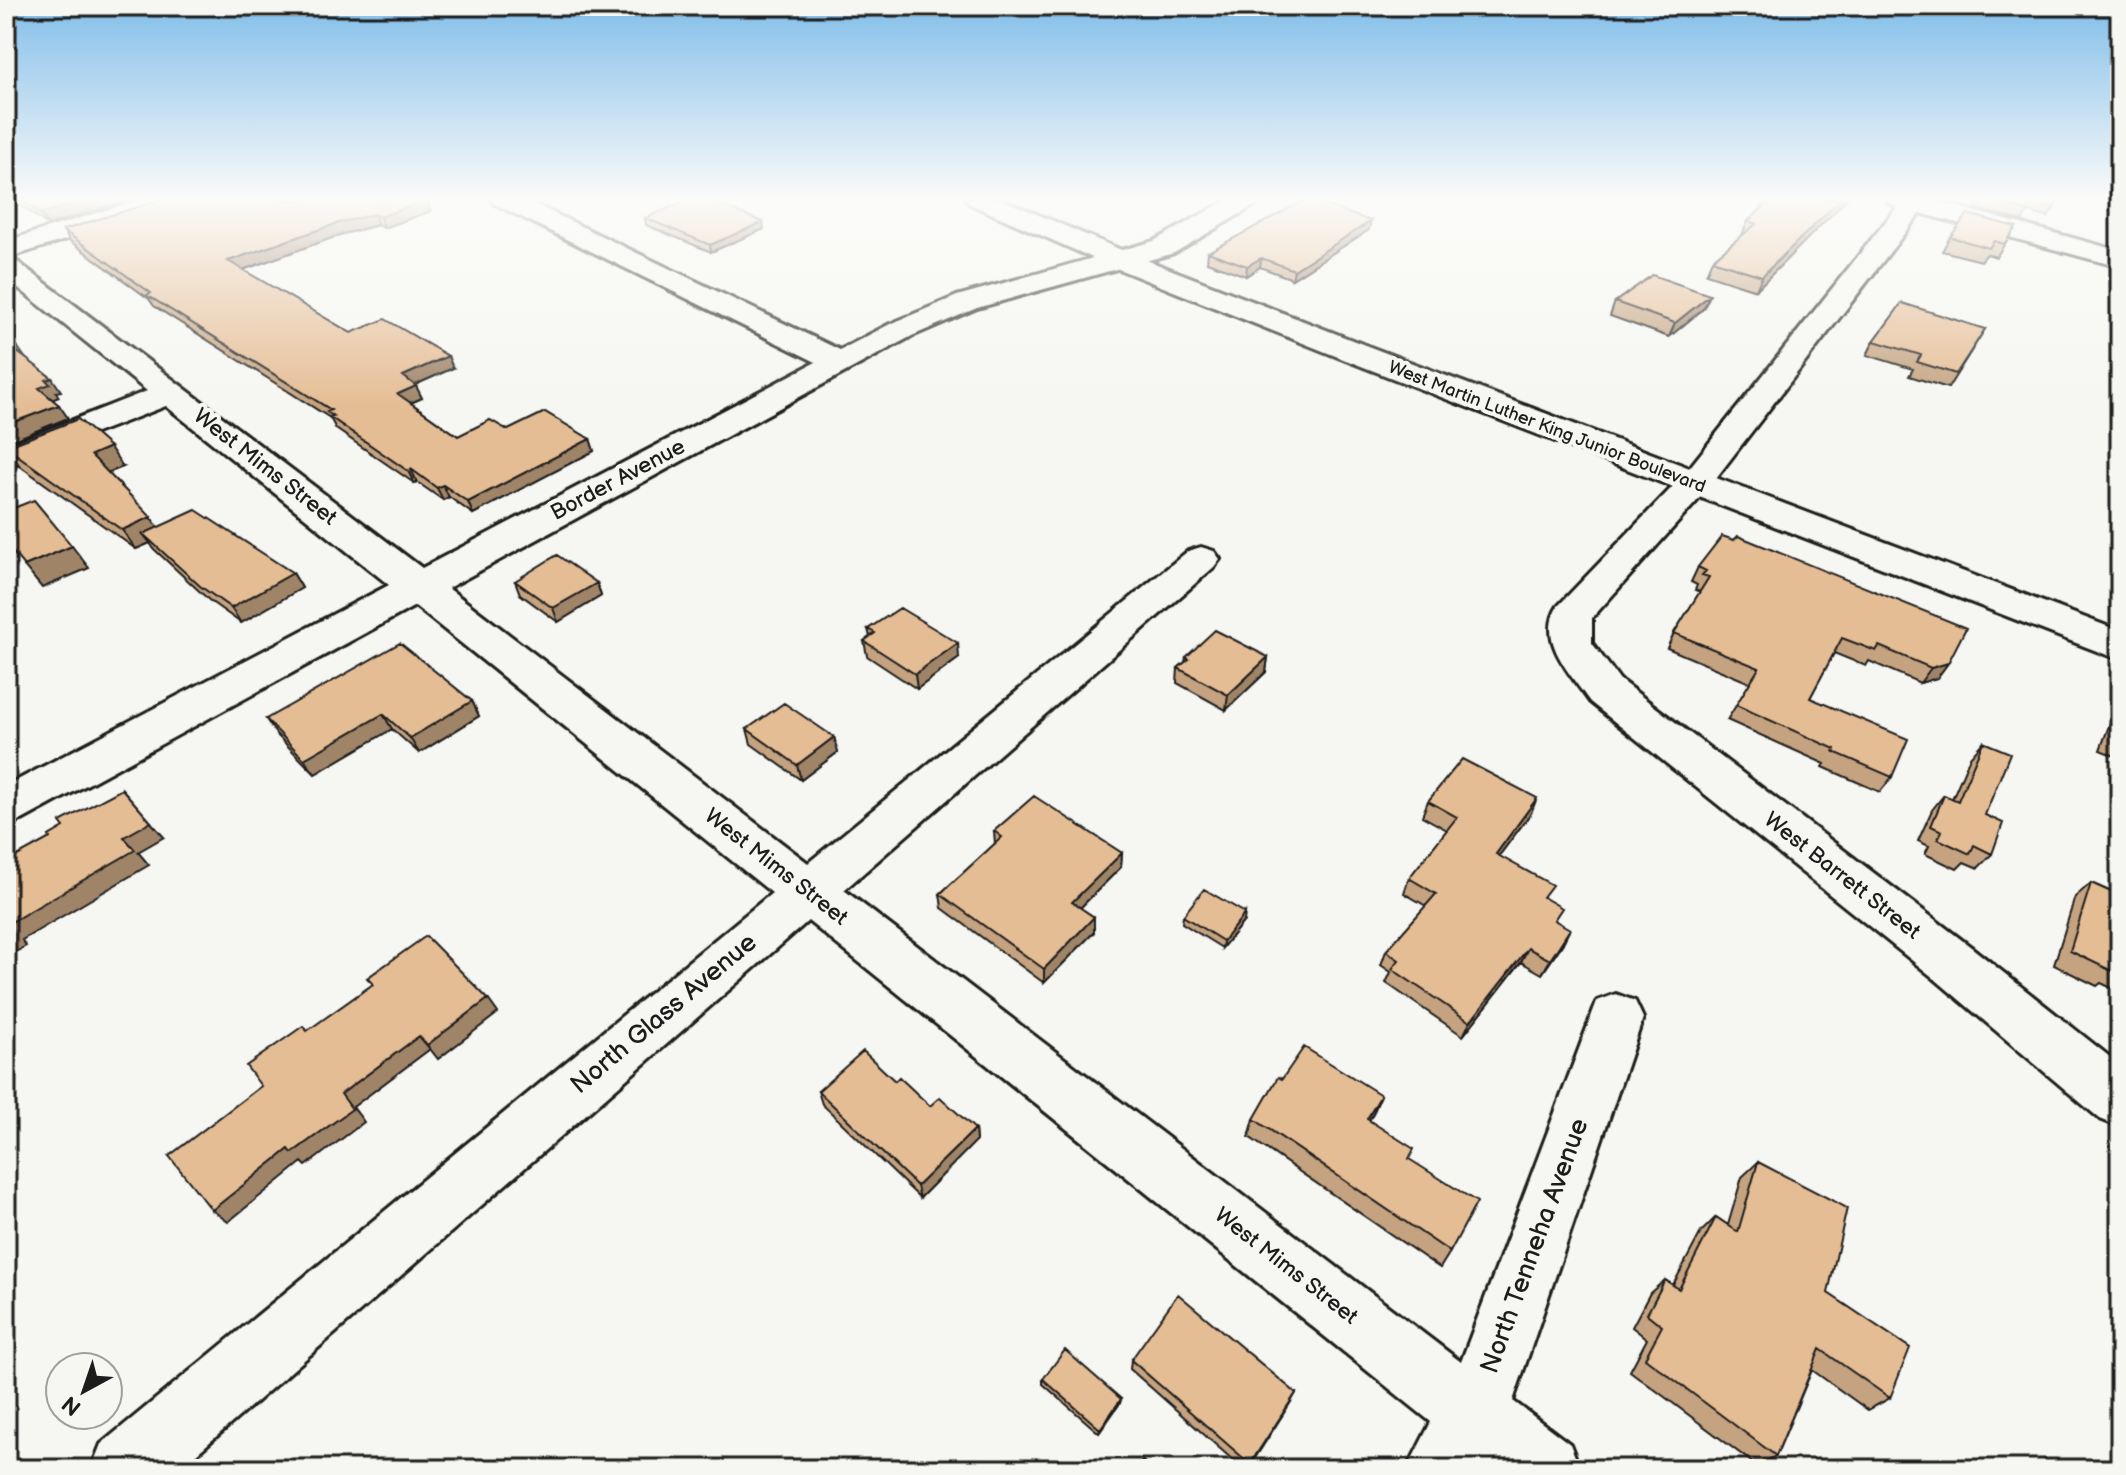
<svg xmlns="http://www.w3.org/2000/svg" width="2126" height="1475" font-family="'Balsamiq Sans',sans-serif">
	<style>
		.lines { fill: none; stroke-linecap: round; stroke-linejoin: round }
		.street-casing { stroke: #1c1c1c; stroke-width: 6 }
		.secondary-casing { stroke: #1c1c1c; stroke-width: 6 }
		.street { fill: #f6f6f2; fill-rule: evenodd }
		.secondary { fill: #f6f6f2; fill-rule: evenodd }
		.wall { fill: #c5a380; stroke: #1c1c1c; stroke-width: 2 }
		.shaded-wall { fill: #a08468; stroke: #1c1c1c; stroke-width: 2 }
		.building { fill: #e5bd95; stroke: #1c1c1c; stroke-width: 2 }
		.labels { text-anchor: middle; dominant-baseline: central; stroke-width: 8; stroke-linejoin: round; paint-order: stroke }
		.far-street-label { font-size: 18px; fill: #1c1c1c; stroke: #f6f6f2 }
		.street-label { font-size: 22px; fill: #1c1c1c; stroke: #f6f6f2 }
		.near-street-label { font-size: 26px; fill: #1c1c1c; stroke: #f6f6f2 }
	</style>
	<rect width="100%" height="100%" fill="#f6f6f2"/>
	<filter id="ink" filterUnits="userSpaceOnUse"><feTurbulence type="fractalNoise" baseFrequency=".0125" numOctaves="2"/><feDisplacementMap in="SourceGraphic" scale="16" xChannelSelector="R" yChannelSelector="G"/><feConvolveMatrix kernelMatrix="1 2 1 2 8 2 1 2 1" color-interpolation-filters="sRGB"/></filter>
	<g filter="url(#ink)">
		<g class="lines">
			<defs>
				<path id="street" d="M142 199H182L178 204 11 257 422 568 816 362 495 204 491 199H524L840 350 890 324 957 296 1154 241 1229 199H1261L1257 204 1174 253 977 308 912 336 448 588 808 863 1188 551 1201 547 1214 551 1220 559 1214 567 844 890 1461 1362 1597 1001 1616 994 1635 1001 1643 1018 1513 1401 1570 1444 1580 1469H1490L1484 1464 1481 1469H1407L1431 1422 808 921 179 1469H91L101 1444 772 893 415 606 22 820 6 825V786L389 585 166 406 6 468V446L147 391 6 278V241Z
					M1886 199H1930L2120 251V267L1920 213 1706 491 1592 618V643L1620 680 1971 947 2120 1065V1127L2100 1119 1935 979 1590 702C1571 674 1536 640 1558 606L1682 477 1898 206 1890 204Z"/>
				<path id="secondary" d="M966 199H1001L1131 254 1365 345 2120 631V660L1343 359 1111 266 970 204Z"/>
			</defs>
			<use href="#street" class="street-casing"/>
			<use href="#secondary" class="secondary-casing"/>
			<use href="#street" class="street"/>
			<use href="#secondary" class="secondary"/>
		</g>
		<path class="wall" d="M11 199H131L48 225Z
			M1765 199H1847L1756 290 1706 274 1712 260 1742 235 1748 221 1760 210Z
			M1981 199H2060L2048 217 2028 212 2022 221 1976 208Z
			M431 211 384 228 378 225 343 234 243 270 351 333 453 368 415 385 422 398 411 403 458 436 508 430 590 439 594 451 473 514 449 497 443 500 417 482 414 483 336 429 330 418 154 306 149 299 70 241 63 230Z
			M645 218 764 229 711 252 646 225Z
			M2016 227 1996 257 1987 254 1981 261 1942 251 1950 237Z
			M1369 230 1292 279 1260 267 1246 276 1207 262 1208 252Z
			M1615 302 1704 308 1669 337 1610 316Z
			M1985 329 1948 388 1909 376 1913 369 1867 355 1874 341Z
			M6 447 123 467 108 473 158 527 293 573 302 588 241 623 210 601 154 549 150 543 136 549 20 466Z
			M1698 567 1948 663 1937 678 1920 683 1869 661 1866 666 1834 653 1810 698 1892 777 1880 792 1823 767 1825 764 1727 720 1750 683 1667 648 1674 633 1700 592 1695 590 1697 585 1691 582Z
			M515 581 597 583 601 596 558 622 520 594Z
			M868 629 959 658 917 689 867 656 864 641 870 637Z
			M1186 657H1268L1266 672 1226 710 1177 683 1178 668 1185 662Z
			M472 701 479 716 419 753 392 729 315 774 276 734 266 719Z
			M2120 702V758L2100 750 2116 707Z
			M747 729 834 737 838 752 801 780 751 744Z
			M1983 742 1985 815 1992 854 1978 868 1964 862 1957 869 1925 854 1929 846 1918 841 1932 810 1944 795 1952 799 1970 757Z
			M1428 801 1531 813 1499 856 1545 898 1556 921 1563 943 1542 974 1521 962 1463 1036 1386 983 1391 972 1381 965 1386 951 1426 906 1404 893 1409 878 1447 830 1422 816Z
			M994 831 1122 853 1121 867 1080 908 1094 917V932L1044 983 942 908 940 894 995 844Z
			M2091 883 2120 896V992L2101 983 2097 986 2054 965 2075 897Z
			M1183 916 1244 921 1222 948 1182 923Z
			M895 1081 930 1106 975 1129 976 1141 920 1198 822 1104 818 1091Z
			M1373 1114 1369 1120 1409 1159 1450 1252 1440 1268 1249 1137 1254 1119Z
			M1758 1162 1828 1293 1890 1398 1868 1410 1812 1370 1776 1456 1757 1466 1630 1371 1647 1339 1632 1327 1650 1293 1665 1280 1673 1285 1701 1232 1716 1217 1728 1225 1742 1177Z
			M1131 1360 1296 1393 1248 1469H1243L1130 1369Z
			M1043 1379 1121 1399 1120 1403 1099 1433 1043 1384Z"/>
		<path class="shaded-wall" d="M89 199H131L48 225 41 214Z
			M1841 199H1847L1756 290 1762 276Z
			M427 200 431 211 384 228 380 217Z
			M374 214 378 225 343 234 234 273 228 261 338 223Z
			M1371 221 1369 230 1292 279 1294 270Z
			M763 222 764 229 711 252 710 245Z
			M1261 258 1260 267 1246 276 1247 266Z
			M1710 295 1704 308 1669 337 1675 323Z
			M17 346 26 359 12 348Z
			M448 356 453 368 408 388 403 376Z
			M52 378 61 391 56 392 59 397 49 401 39 388 46 380Z
			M416 386 422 398 403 406 398 394Z
			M59 405 68 418 6 443V425Z
			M590 439 594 451 473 514 468 502Z
			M110 447 123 467 104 474 91 455Z
			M411 469 417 482 414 483 408 471Z
			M443 485 449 497 443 500 437 488Z
			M151 517 164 537 143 534 150 543 136 549 122 530Z
			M72 546 89 568 42 588 24 566Z
			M293 573 302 588 241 623 231 608Z
			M597 583 601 596 558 622 553 608Z
			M958 643 959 658 917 689 915 674Z
			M1268 657 1266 672 1226 710 1228 695Z
			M1948 663 1937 678 1920 683 1931 668Z
			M472 701 479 716 419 753 410 738Z
			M383 714 392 729 315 774 304 759Z
			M834 737 838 752 801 780 797 765Z
			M122 789 164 837 138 852 149 865 22 940 26 946 6 958V925L124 837Z
			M1537 798 1531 813 1489 869 1496 854Z
			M1122 853 1121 867 1072 916V902Z
			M1245 913 1244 921 1222 948 1223 941Z
			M1094 917V932L1044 983V969Z
			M1570 929 1563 943 1542 974 1550 960Z
			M1528 948 1521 962 1463 1036 1470 1022Z
			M488 999 498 1013 438 1059 427 1045Z
			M419 1036 430 1049 353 1107 364 1122 306 1166 302 1162 228 1222 212 1210 341 1094Z
			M1381 1095 1373 1114 1359 1137 1367 1119Z
			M975 1129 976 1141 920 1198 917 1186Z
			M1296 1393 1291 1402 1248 1469 1250 1464Z
			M1121 1399 1120 1403 1099 1433 1100 1429Z"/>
		<path class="building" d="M20 199H89L41 214Z
			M163 199 427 200 380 217 374 214 338 223 228 261 351 333 385 319 448 356 403 376 416 386 398 394 458 436 490 420 508 430 545 412 590 439 468 502 443 485 437 488 411 469 408 471 330 417 333 416 327 412 331 410 147 295 151 293 63 230Z
			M691 199H705L763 222 710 245 645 218Z
			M1307 199 1371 221 1294 270 1261 258 1247 266 1208 252Z
			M1765 199H1841L1762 276 1712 260 1756 224 1748 221 1771 201Z
			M1982 199H2059L2054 208 2034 203 2027 211Z
			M1968 214 2016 227 2004 244 1994 241 1989 248 1950 237Z
			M1652 275 1710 295 1675 323 1615 302Z
			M1902 303 1985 329 1956 374 1917 362 1921 355 1874 341Z
			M6 337 17 346 12 348 52 378 46 380 50 384 39 388 59 405 6 425Z
			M78 419 110 447 91 455 151 517 122 530 6 447Z
			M34 500 72 546 24 566 6 544V511Z
			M196 510 293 573 231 608 200 586 143 534Z
			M1722 536 1734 540 1738 536 1966 628 1948 663 1931 668 1879 646 1876 651 1842 638 1810 698 1908 739 1892 777 1834 752 1835 749 1736 705 1759 668 1674 633 1709 577 1702 575 1706 571 1698 567Z
			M557 555 597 583 553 608 515 581Z
			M900 608 958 643 915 674 864 641 875 633 868 629Z
			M1215 630 1268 657 1228 695 1178 668 1189 659 1186 657Z
			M400 643 472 701 410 738 383 714 304 759 266 719Z
			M784 703 834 737 797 765 747 729Z
			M2120 719V737L2114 735Z
			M1983 742 2010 753 1985 815 2003 823 1992 854 1974 845 1970 854 1938 839 1942 831 1931 826 1944 795 1958 801Z
			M1462 759 1537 798 1496 854 1552 885 1543 897 1562 908 1554 920 1570 929 1550 960 1528 948 1470 1022 1392 969 1399 960 1386 951 1436 894 1409 878 1457 817 1428 801Z
			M122 789 151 822 124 837 135 850 6 925V862L50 838 49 836 64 827 60 822Z
			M1034 796 1122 853 1072 902 1094 917 1044 969 940 894 1002 837 994 831Z
			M2091 883 2120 896V970L2115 968 2114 972 2070 951Z
			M1204 889 1245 913 1223 941 1183 916Z
			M426 936 488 999 427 1045 419 1036 341 1094 352 1109 292 1153 289 1149 212 1210 169 1156 261 1086 246 1066 303 1026 307 1031 373 984 367 978Z
			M1304 1047 1381 1095 1367 1119 1414 1149 1409 1159 1477 1202 1450 1252 1254 1119 1278 1077 1282 1079Z
			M863 1051 895 1081 899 1077 930 1106 940 1097 975 1129 917 1186 818 1091Z
			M1758 1162 1847 1208 1828 1293 1910 1348 1890 1398 1820 1349 1776 1456 1645 1358 1662 1326 1647 1314 1665 1280 1679 1289 1716 1217 1738 1232Z
			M1178 1294 1296 1393 1250 1464 1131 1360Z
			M1065 1350 1121 1399 1100 1429 1043 1379Z
			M1142 1460 1151 1469H1136Z
			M278 1464 281 1469H272Z"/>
	</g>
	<linearGradient id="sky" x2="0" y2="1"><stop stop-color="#82bee9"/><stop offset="0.49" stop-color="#fbfbf9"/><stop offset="1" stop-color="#fbfbf9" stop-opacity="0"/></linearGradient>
	<rect width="2126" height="406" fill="url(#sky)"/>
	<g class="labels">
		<g class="far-street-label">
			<text transform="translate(1547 427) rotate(21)">West Martin Luther King Junior Boulevard</text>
		</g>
		<g class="street-label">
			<text transform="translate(265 467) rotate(38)">West Mims Street</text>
			<text transform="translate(618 480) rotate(-28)">Border Avenue</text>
			<text transform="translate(776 867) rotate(38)">West Mims Street</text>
			<text transform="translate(1842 876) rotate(38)">West Barrett Street</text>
			<text transform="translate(1286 1266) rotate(38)">West Mims Street</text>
		</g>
		<g class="near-street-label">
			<text transform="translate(664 1014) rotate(-40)">North Glass Avenue</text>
			<text transform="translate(1535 1246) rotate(-70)">North Tenneha Avenue</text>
		</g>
	</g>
	<rect width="2126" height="1475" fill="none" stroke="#f6f6f2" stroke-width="32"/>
	<rect x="16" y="16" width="2094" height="1443" fill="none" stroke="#1c1c1c" stroke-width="3" filter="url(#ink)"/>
	<g transform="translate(84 1391) rotate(220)"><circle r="38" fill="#f6f6f2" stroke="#9f9f9c" stroke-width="2"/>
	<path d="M0-6L14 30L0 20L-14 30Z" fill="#1c1c1c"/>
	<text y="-12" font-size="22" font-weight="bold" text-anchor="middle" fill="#1c1c1c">N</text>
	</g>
</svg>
